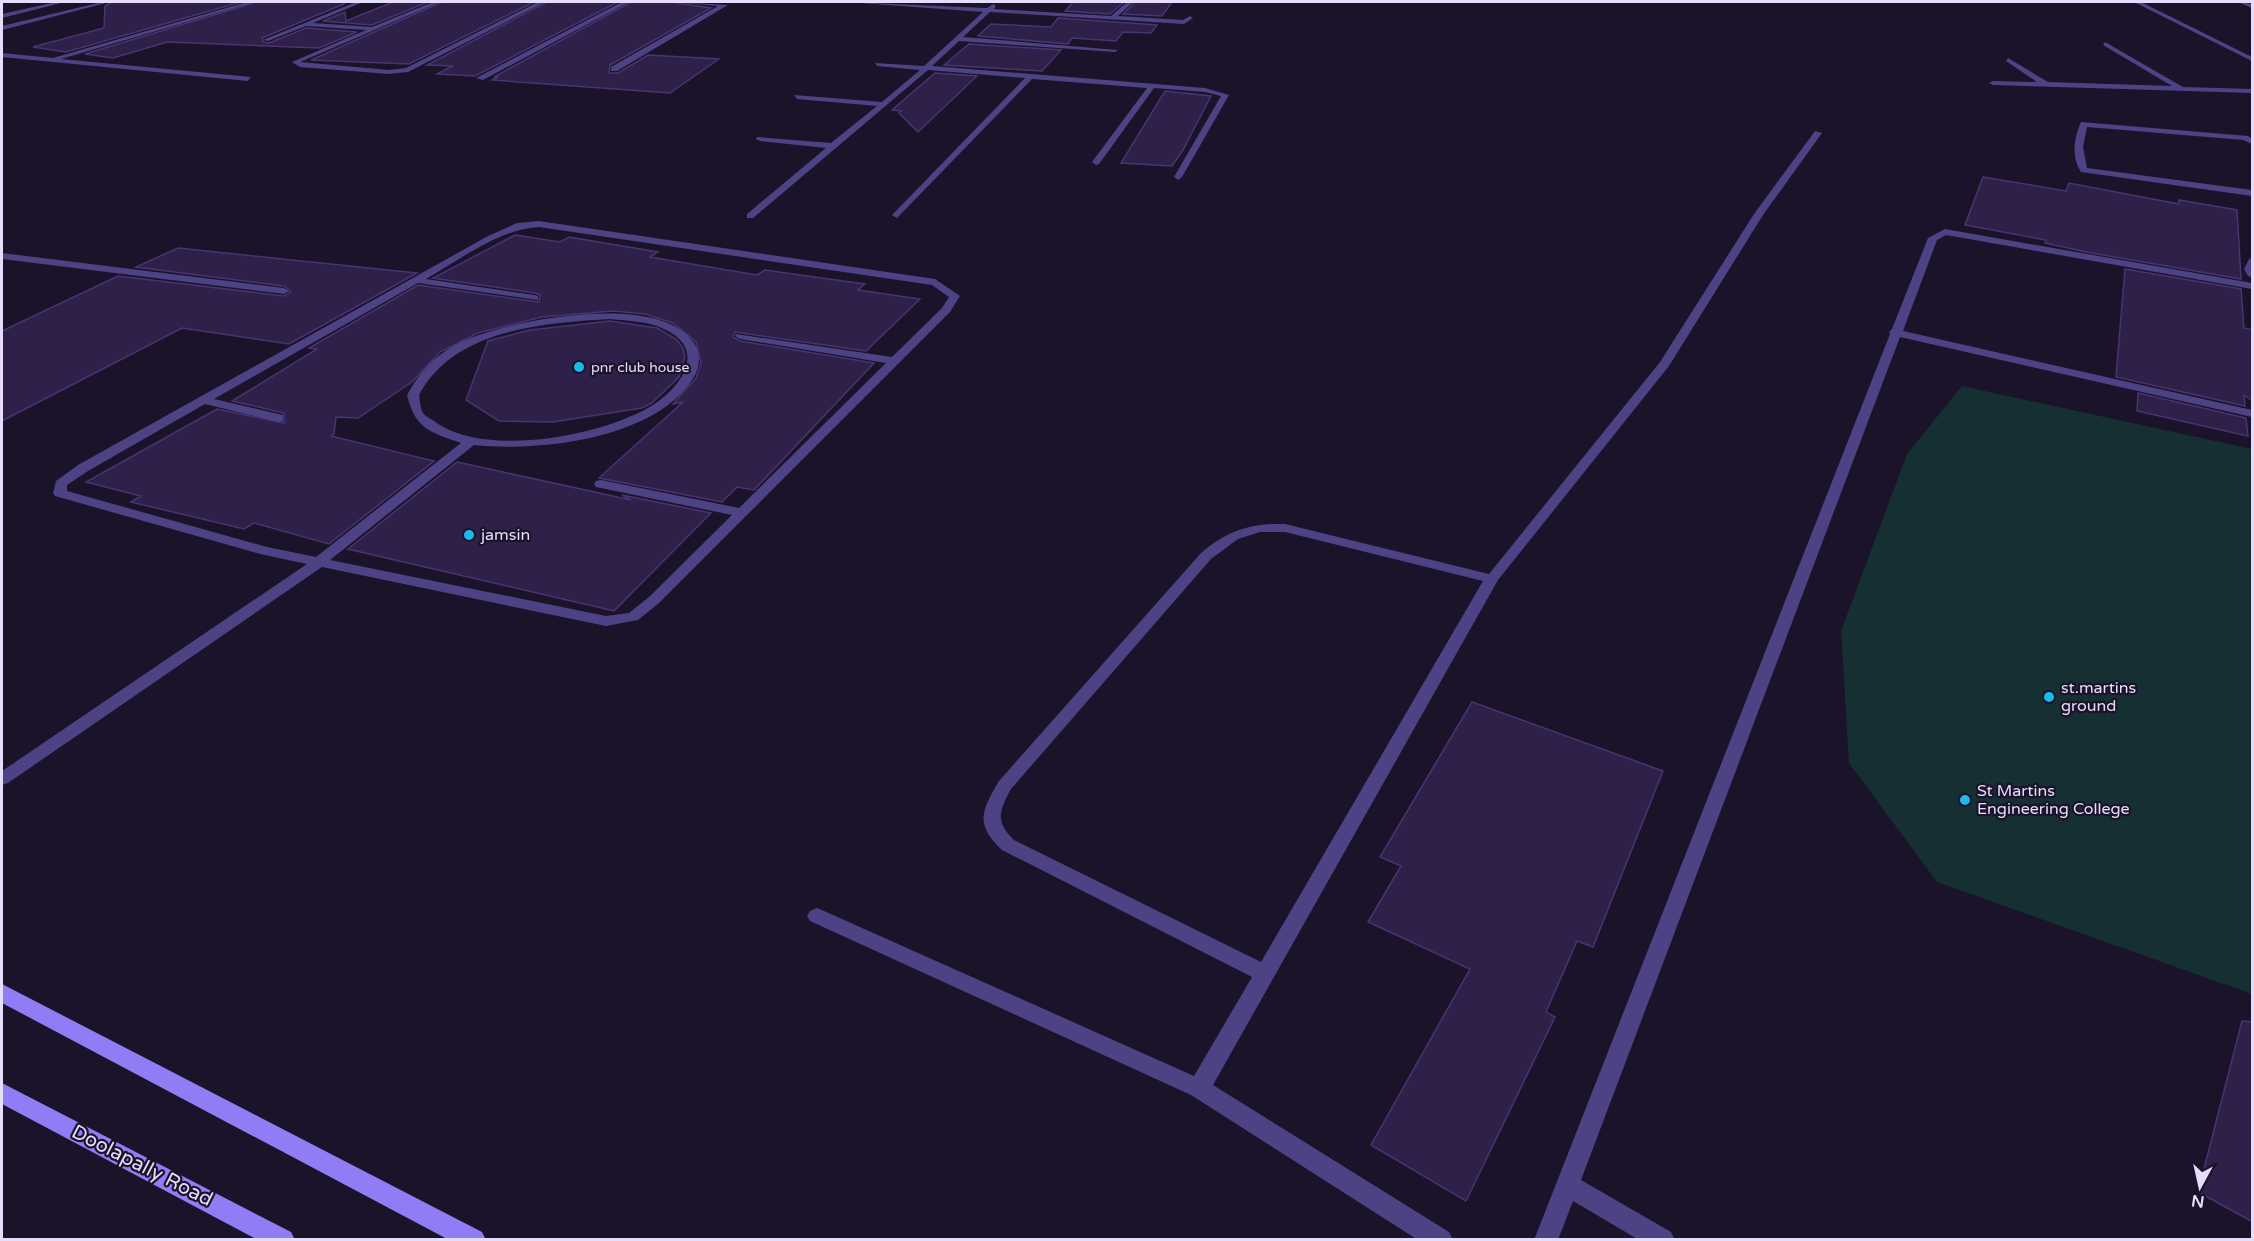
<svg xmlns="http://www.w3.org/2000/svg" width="2254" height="1241" font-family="'Varela Round',sans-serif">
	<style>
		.green { fill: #162f32 }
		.building { fill: #2e2048; stroke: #493472; stroke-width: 1.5 }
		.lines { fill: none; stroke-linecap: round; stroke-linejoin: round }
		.lane { fill: #4d4283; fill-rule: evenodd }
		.street { fill: #4d4283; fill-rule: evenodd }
		.secondary { fill: #907cf4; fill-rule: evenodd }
		.poi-dot { fill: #1abaec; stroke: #1a1329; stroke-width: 2 }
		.labels { text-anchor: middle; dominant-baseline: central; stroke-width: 4.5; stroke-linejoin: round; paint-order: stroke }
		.far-poi-label { font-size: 14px; fill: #e5ddfc; stroke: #1a1329; text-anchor: start }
		.poi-label { font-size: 16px; fill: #e5ddfc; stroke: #1a1329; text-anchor: start }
		.near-street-label { font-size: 20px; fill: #e5ddfc; stroke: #1a1329 }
	</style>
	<rect width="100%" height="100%" fill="#1a1329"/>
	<path class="green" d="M1962 386 2252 449V994L1937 882 1849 763 1841 631 1907 454Z"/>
	<path class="building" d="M112 2H241L66 52 33 47 104 28 105 6Z
		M257 2H344V4L262 38 263 42 269 43 306 28 357 32 319 48 167 42 113 58 85 54Z
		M393 2H428L372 25 323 21 345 12 346 21Z
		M442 2H534L409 64 311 60Z
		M547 2H618L475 76 437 74 453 66 427 65Z
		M631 2H671L711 8 610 65 609 73H618L648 55 719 59 670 93 492 80 498 77H494Z
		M1073 2H1124L1110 14 1065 11Z
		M1135 2H1172L1162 16 1123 14Z
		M1058 18 1157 25 1151 33 1123 32 1116 41 1072 38 1068 44 978 36 991 24 1051 27Z
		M969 44 1061 50 1042 71 944 65Z
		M935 73 977 76 918 132 899 113 901 111 892 110Z
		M1165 91 1211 96 1183 150 1172 166 1121 163Z
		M1983 177 2066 191 2069 183 2179 204V200L2237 210 2241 279 2086 252 2045 243 2046 240 1965 225Z
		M515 235 560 242 569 237 658 252 650 257 757 275 765 270 865 284 858 290 920 299 866 351 735 332 733 337 740 341 874 363 754 490 737 487 722 502 599 478 683 402 673 404 696 378 701 363 696 342 673 323 645 314 613 311 542 317 478 333 440 352 412 382 358 418 336 417 334 434 331 436 434 461 329 544 254 523 244 529 131 502 141 496 86 482 217 409 284 423V413L232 401 317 349 309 348 418 285 539 302 540 295 535 293 433 278Z
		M178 248 417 273 289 344 182 328 2 421V331L118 276 284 296 291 292 284 286 136 267Z
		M2125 269 2241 289 2244 328 2253 330V401L2244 395 2245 406 2116 377Z
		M610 321 657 328 676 339 683 348 685 357 679 377 652 403 642 408 553 422 499 421 466 400 488 341 530 330Z
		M2138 393 2246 418 2248 436 2137 411Z
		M457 462 631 500 622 495 711 513 614 611 348 549Z
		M1472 702 1663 771 1593 947 1577 941 1546 1012 1555 1017 1466 1201 1371 1145 1470 969 1368 922 1401 866 1380 857Z
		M2242 1021 2253 1022V1222L2198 1192Z"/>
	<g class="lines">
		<path class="lane" d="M622 2H629L483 80 476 78Z
			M673 2 728 5 617 71H611V67L718 6Z
			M1815 131 1822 133 1763 215 1669 366 1498 580 1213 1085 1449 1232 1453 1240H1418L1191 1095 810 921 807 916 810 911 817 908 824 911 1194 1076 1252 977 1002 850C974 824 982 810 999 781L1201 553C1227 531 1250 523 1285 524L1489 574 1660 362 1754 214ZM1260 532H1285L1483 581 1261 962 1014 840C995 822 999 811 1011 789L1211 559 1238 539Z
			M1945 229 2252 283V289L1946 235 1937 240 1903 331 2252 410V417L1900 337 1581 1180 1671 1232 1675 1240H1639L1573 1201 1558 1240H1534L1890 334 1889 332 1892 329 1928 238Z
			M2252 258V277L2248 276 2244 269 2249 259Z"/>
		<path class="street" d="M56 2H65L2 18V14Z
			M102 2H110L2 30V26Z
			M247 2H255L61 59 251 77 248 81 2 57V53L53 58Z
			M356 2H363L313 23 372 27 433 2H440L300 62 389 70 406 68 538 2H545L408 72 389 74 300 67 292 62 366 30 306 26 268 41 263 40Z
			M846 2 987 8 993 4 996 6 994 9 1111 16 1127 2H1133L1118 16 1183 20 1190 16 1193 18 1184 24 990 12 963 37 1118 50 1115 52 959 41 932 66 1205 88 1229 95 1182 177 1178 180 1174 177 1221 96 1205 92 1154 88 1099 164 1096 165 1092 162 1147 88 1032 79 897 218 892 215 894 213 1025 78 928 70 753 218H747V214L826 148 760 141 756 139 757 137 831 143 877 106 797 99 794 95 882 102 920 70 877 66 875 63 924 66 983 12Z
			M2134 2H2141L2252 57V61Z
			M2239 2 2252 4V8L2240 3Z
			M2105 42 2183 87 2252 89V93L1993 85 1989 83 1993 81 2037 82 2006 61 2008 58 2048 82 2172 86 2103 45Z
			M2081 122 2248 136 2252 139V144L2243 140 2087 127 2083 147 2087 168 2252 190V196L2081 172C2071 157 2074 138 2081 122Z
			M539 221 935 279 960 296 950 312 659 603 638 620 606 626 322 567 8 783 2 785V771L307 564 260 554 55 496 53 493 56 481 78 465 488 236 517 223ZM539 227 932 285 949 297 942 308 892 357 736 334 735 336 740 339 886 363 739 508 601 480 596 481 594 484 596 487 732 515 649 597 629 613 606 616 330 560 474 445C539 452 657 439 694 377 701 365 701 350 691 339 653 292 505 320 457 344 434 356 419 373 407 395 415 429 430 432 461 443L316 557 267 547 67 491V485L88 471 205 404 279 422 283 421V415L214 399 418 283 538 300V296L534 295 426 279C461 259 499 229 539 227ZM610 319C628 321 647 321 664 329 708 349 682 386 653 405 603 436 484 459 434 421 431 419 425 416 423 413 420 408 420 400 419 395 454 329 543 323 610 319Z
			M2 253 284 288 289 291 284 294 2 259Z"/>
		<path class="secondary" d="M2 984 482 1232 486 1240H449L2 1003Z
			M2 1083 291 1232 295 1240H258L2 1104Z"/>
	</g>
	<g class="poi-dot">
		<circle cx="579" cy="367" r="6"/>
		<circle cx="469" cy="535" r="6"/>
		<circle cx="2049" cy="697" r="6"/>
		<circle cx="1965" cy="800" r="6"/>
	</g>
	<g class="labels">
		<g class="far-poi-label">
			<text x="591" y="367">pnr club house</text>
		</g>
		<g class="poi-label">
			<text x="481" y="535">jamsin</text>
			<text x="2061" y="688">st.martins<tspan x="2061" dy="18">ground</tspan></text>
			<text x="1977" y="791">St Martins<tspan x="1977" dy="18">Engineering College</tspan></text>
		</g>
		<g class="near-street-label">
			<text transform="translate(142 1166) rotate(27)">Doolapally Road</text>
		</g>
	</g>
	<rect width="2254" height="1241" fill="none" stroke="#e5ddfc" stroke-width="6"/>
	<g transform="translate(2200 1187) rotate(188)" stroke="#1a1329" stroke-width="4.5" paint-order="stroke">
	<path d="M0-4.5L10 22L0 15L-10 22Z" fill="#e5ddfc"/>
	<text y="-9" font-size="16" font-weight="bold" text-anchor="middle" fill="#e5ddfc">N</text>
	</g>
</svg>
